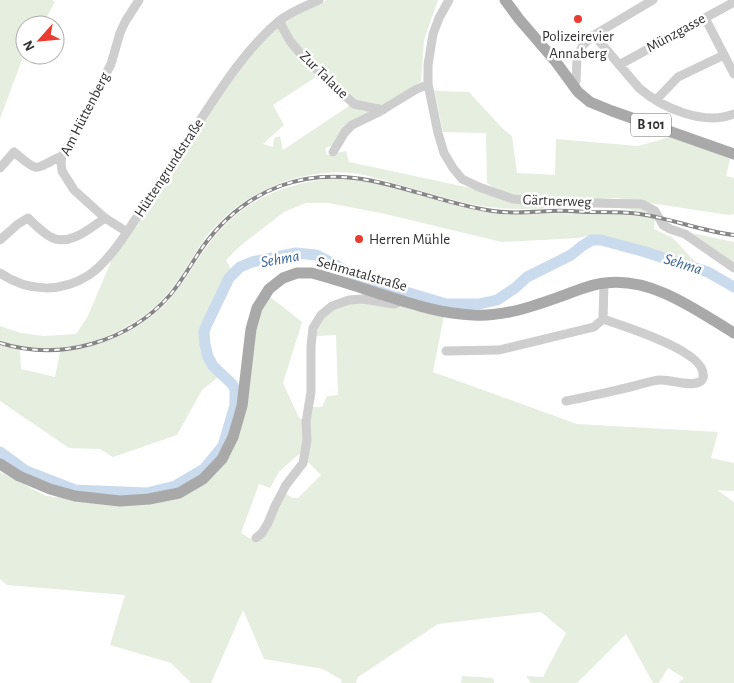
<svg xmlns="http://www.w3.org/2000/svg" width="734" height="683" font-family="'Alegreya Sans',sans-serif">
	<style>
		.green { fill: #e5eedf }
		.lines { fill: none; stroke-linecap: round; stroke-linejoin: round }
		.river { stroke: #cbdbee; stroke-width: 11 }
		.minor { stroke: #cecece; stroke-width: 9 }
		.major { stroke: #a9a9a9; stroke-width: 11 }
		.rail-casing { stroke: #868686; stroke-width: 4 }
		.rail { stroke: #fff; stroke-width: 2; stroke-dasharray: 5.5; stroke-linecap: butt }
		.poi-dot { fill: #ea3c30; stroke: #fff; stroke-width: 2 }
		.labels { text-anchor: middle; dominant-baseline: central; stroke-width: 5; stroke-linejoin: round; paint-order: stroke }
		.shield { fill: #fff; stroke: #6f6f6f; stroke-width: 1 }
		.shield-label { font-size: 14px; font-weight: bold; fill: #313131 }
		.street-label { font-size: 15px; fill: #313131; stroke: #fff }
		.poi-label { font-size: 15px; fill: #313131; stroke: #fff }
		.water-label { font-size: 16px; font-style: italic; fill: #3b6696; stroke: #fff }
	</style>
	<rect width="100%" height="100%" fill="#fff"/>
	<path class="green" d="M0 0H52L55 2 42 25H25V47L20 54 23 57 0 119Z
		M327 0H438L424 40 421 81 401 96 381 106 354 101 322 73 273 105 284 125 263 144 273 147 274 138 280 136 283 150 352 104 364 111H372L334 145 325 148 327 155 346 151 349 162 480 190 513 202 646 207 653 215C642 213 631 209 620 208 580 203 539 212 499 208 462 205 425 191 389 182 380 179 370 176 360 174 338 171 314 173 293 179 259 189 228 209 206 237 193 255 183 276 168 293 128 340 59 360 0 341V326L21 333 44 336 76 334 88 316 112 259 226 86 258 45 277 27 293 16Z
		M434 90 440 91 469 92 503 129 512 136 517 173 555 175 556 139 638 146 660 140 671 136 730 159 726 176 734 178V214L729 215 616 198 581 200 528 198 504 194 487 183 486 133 443 132Z
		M336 178 360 179 476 209 530 213 587 210 619 211 655 217 654 229 673 238 699 266 704 274 662 254 628 246 606 237 592 235 578 238 502 242 381 213 328 203H306L284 212 240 246 226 260 234 274 206 326C202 338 206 355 213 366 215 369 218 372 221 375L202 390 177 435 113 457 100 449 69 448 0 401V345L20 350 21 369 55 377 60 352C103 347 146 329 173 295 191 273 203 247 223 227 253 195 293 182 336 178Z
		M692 233 734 242V263Z
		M269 296 302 322 283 383 299 418 304 420 305 441 301 456 299 454 279 472 270 488 259 484 241 533 258 543 286 494 293 498H298L321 475 306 460 310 420 313 407H322L327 396 338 395 336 335 315 336 322 320 332 309 350 302 402 304 444 316 433 372 577 424 718 432 711 458 734 463V491L717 490 734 502V683H678L684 678 668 668 659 683H653L626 634 577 683H531L526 676 543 677 566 633 541 612 438 624 358 677 356 683H341L342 680 323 669 264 659 243 610 211 683H191L171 663 110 645 125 595 7 585 0 579V472L46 496 127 504 180 495 236 441 255 325Z
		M462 676 493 678 494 683H461Z"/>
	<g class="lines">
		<path class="river" d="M0 452 26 471 75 490 147 493 175 486 204 469 223 446 235 405V389L232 384 213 366 208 357 205 344 204 332 206 326 229 278 240 267 252 262 296 253 316 255 334 264 359 278 446 304H479L497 300 515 288 527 277 571 255 582 246 592 240H601L642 251 708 272 734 287"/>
		<path class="minor" d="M449 0 439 18 433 34 428 65V84L438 133 444 153 453 168 462 179 479 187 513 199 544 202 642 204 655 211 663 225 670 229 685 234 734 268
			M705 18 734 74
			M279 21 290 41 300 53 310 63 354 104 383 110
			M594 35 639 88C662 108 704 126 734 114
			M619 65 734 2
			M573 87 576 81 577 57 583 45 594 35 653 0
			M656 100 678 77 724 55
			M333 152 345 132 352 125 379 112 415 90 428 84
			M0 168 14 152C19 156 30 166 35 167 40 169 55 158 62 156
			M127 232 105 218 74 190 62 171 61 162 62 156 77 131 111 64 120 33 125 22 139 0
			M0 240 18 224 28 218C34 224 41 231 49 236 68 248 89 229 105 218
			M0 273C28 292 61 293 89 275 109 262 130 228 143 207 163 178 182 148 201 119 223 85 248 47 279 21 290 12 306 6 319 0
			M446 351 499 350 594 327 603 319
			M566 401C587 397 608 392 630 387 639 385 650 381 659 380 671 379 691 388 701 381 703 379 704 377 703 374 703 350 623 326 603 319L604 283
			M256 538 262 533 268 523 275 506 286 485 303 463 307 440 306 422 311 392V346L313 328 321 315 332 306 349 300 363 299 394 304 401 301"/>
		<path class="major" d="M505 0 519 19 556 62 578 92 590 102 612 111 734 154
			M0 464 19 476 50 489 75 496 120 501 149 499 179 493 203 479 222 459 233 437 242 406 251 329 257 308 269 289 283 278 297 273H312C334 279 356 286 377 293 409 303 440 314 473 315 504 317 534 306 562 296 576 291 591 284 605 283 652 277 696 310 734 333"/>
		<defs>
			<path id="rail" d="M0 343C60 362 129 342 170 295 182 281 191 264 202 248 221 221 248 198 280 186 356 158 420 201 493 211 513 214 531 212 550 211 562 210 574 211 587 212 601 212 616 212 631 213 666 216 699 231 734 235"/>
		</defs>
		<use href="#rail" class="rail-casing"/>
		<use href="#rail" class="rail"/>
	</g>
	<g class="poi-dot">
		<circle cx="578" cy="19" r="5"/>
		<circle cx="359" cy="239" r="5"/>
	</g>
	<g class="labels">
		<rect class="shield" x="631" y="113.5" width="40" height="23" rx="4"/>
		<g class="shield-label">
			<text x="651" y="125">B 101</text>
		</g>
		<g class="street-label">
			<text transform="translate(676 33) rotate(-29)">Münzgasse</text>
			<text transform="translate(324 75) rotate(44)">Zur Talaue</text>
			<text transform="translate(85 114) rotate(-63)">Am Hüttenberg</text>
			<text transform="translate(169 168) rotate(-57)">Hüttengrundstraße</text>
			<text transform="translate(557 201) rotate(2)">Gärtnerweg</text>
			<text transform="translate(362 274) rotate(16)">Sehmatalstraße</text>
		</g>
		<g class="poi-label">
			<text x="578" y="36">Polizeirevier<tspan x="578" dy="17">Annaberg</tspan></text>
			<text x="369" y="239" text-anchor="start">Herren Mühle</text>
		</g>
		<g class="water-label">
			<text transform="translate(280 259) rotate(-10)">Sehma</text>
			<text transform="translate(683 264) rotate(17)">Sehma</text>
		</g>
	</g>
	<g transform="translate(40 40) rotate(243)"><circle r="24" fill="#ffffff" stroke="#adadad"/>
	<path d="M0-4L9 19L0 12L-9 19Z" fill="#ea3c30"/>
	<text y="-8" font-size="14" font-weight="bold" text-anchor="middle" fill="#313131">N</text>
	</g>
</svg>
